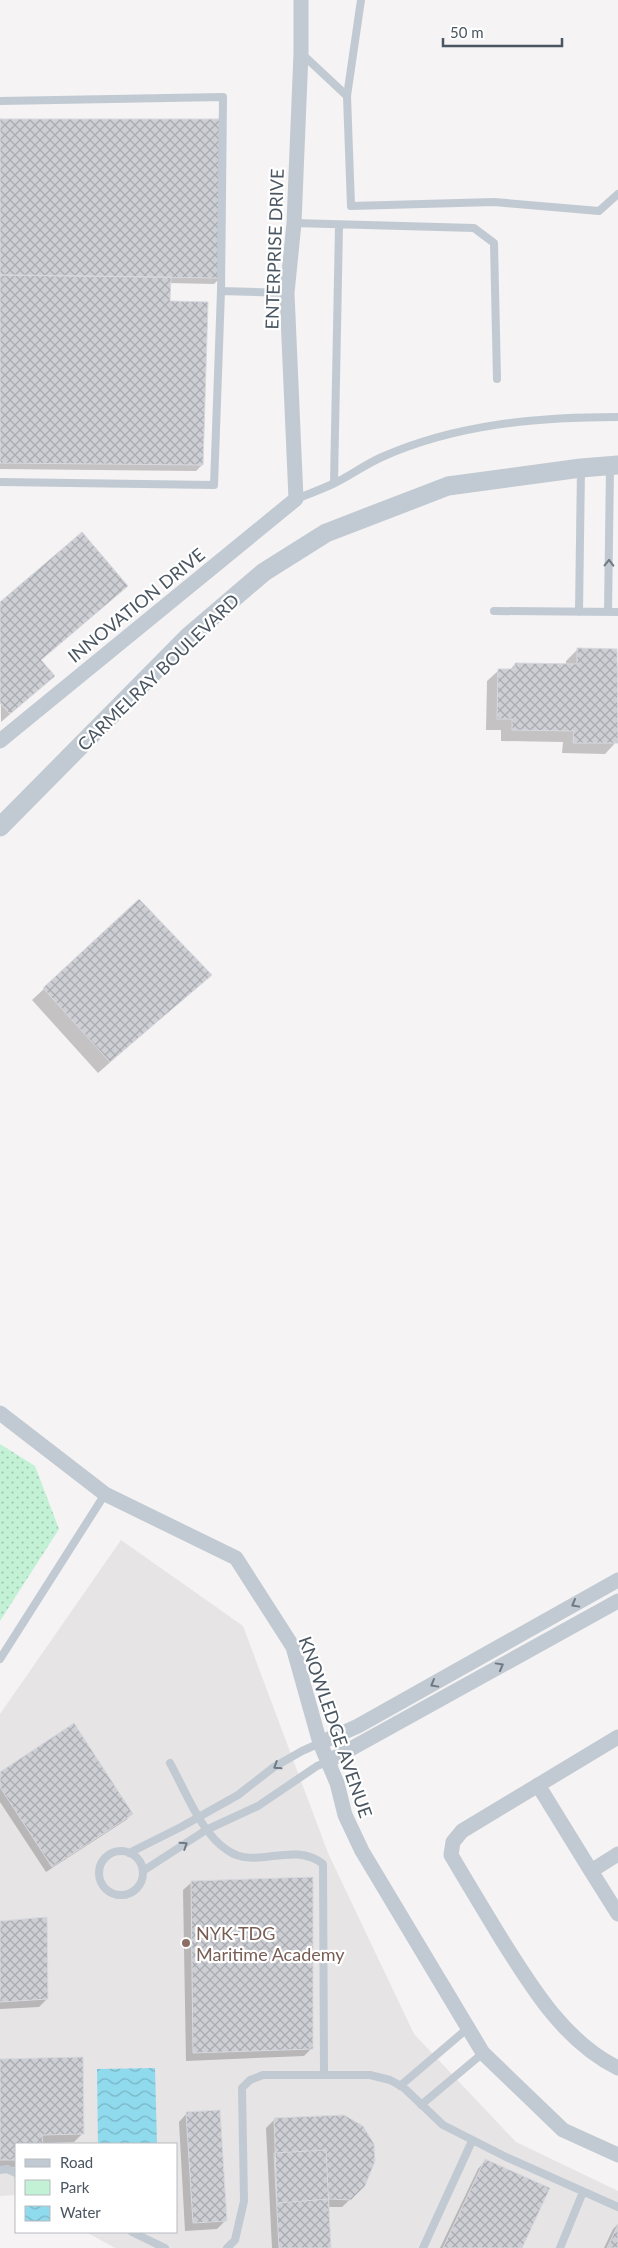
<svg xmlns="http://www.w3.org/2000/svg" width="618" height="2248" font-family="Lato,sans-serif">
	<style>
		.education { fill: #e6e4e5 }
		.green { fill: url(#green-dots) }
		.water { fill: url(#water-waves) }
		.shadow { fill: #0003 }
		.building { fill: url(#building-cross-hatch); stroke: #d7d9de }
		.lines { fill: none; stroke-linecap: round; stroke-linejoin: round }
		.service { stroke: #c1cad2; stroke-width: 8 }
		.minor { stroke: #c1cad2; stroke-width: 15 }
		.tertiary { stroke: #c1cad2; stroke-width: 19 }
		.oneway { stroke: #6e7983 }
		.education-dot { fill: #8d6e63; stroke: #fff; stroke-width: 2 }
		.labels { text-anchor: middle; dominant-baseline: central; stroke-width: 4.5; stroke-linejoin: round; paint-order: stroke }
		.street-label { font-size: 18px; fill: #4a5661; stroke: #fff }
		.education-label { font-size: 18px; fill: #785e54; stroke: #fff; text-anchor: start }
	</style>
	<defs>
		<pattern id="green-dots" width="8" height="8" patternUnits="userSpaceOnUse" patternTransform="scale(1.25)"><rect width="8" height="8" fill="#c3f1d5"/><path d="M2 2h.1M6 6h.1" fill="none" stroke="#a0c6b0" stroke-width="1.8" stroke-linecap="round"/></pattern>
		<pattern id="water-waves" width="16" height="10" patternUnits="userSpaceOnUse" patternTransform="scale(1.25)"><rect width="16" height="10" fill="#90daee"/><path d="M0 5q4-4 8 0t8 0" fill="none" stroke="#78b4c4"/></pattern>
		<pattern id="building-cross-hatch" width="8" height="8" patternUnits="userSpaceOnUse" patternTransform="scale(1.25)"><rect width="8" height="8" fill="#cdcfd5"/><path d="M0 0l8 8M0 8l8-8" fill="none" stroke="#a8abb0"/></pattern>
	</defs>
	<rect width="100%" height="100%" fill="#f5f3f3"/>
	<path class="education" d="M121 1540 243 1626 328 1853 414 2034 516 2142 618 2191V2248H115L86 2232H176V2144H16V2195L0 2196V1714Z"/>
	<path class="green" d="M0 1444 35 1466 59 1529 0 1621Z"/>
	<path class="water" d="M155 2068 157 2144H98L97 2069Z"/>
	<path class="shadow" d="M0 121 220 278 214 284 169 283V302L202 465 196 471 0 469Z
		M0 604 40 661 45 684 1 722Z
		M577 650 618 667V740L605 754 562 753 563 742 501 741V730H486L487 681 499 670H510L515 664 566 665V661Z
		M139 901 210 975 98 1073 32 1000Z
		M0 1773 132 1814 126 1820 46 1872 0 1802Z
		M192 1882 312 2048 304 2056 186 2061 183 1890Z
		M0 1922 47 1999 39 2007 0 2009Z
		M0 2060 82 2134 74 2142 16 2144V2167L0 2168Z
		M187 2113 225 2221 217 2229 185 2231 179 2122Z
		M274 2120 364 2186 342 2207H328L330 2248H272L266 2128Z
		M486 2160 521 2248H440L478 2169Z
		M618 2224V2248H604L613 2229Z"/>
	<path class="building" d="M0 119H221V278L0 275Z
		M0 275 171 277 170 301 208 302 203 465 0 463Z
		M82 532 128 586 41 660 55 676 10 714 0 703V602Z
		M577 648 617 649 618 743H573L574 731 512 730V719H497L498 669H515V663L577 664Z
		M139 899 212 975 110 1062 43 988Z
		M74 1723 133 1814 52 1867 0 1787V1772Z
		M313 1877V2049L193 2053 191 1881Z
		M47 1917 48 1999 0 2002V1921Z
		M83 2057 84 2134 42 2135 43 2144H16V2160H0V2059Z
		M220 2110 227 2221 193 2223 186 2112Z
		M344 2115 363 2126 374 2144 375 2161 365 2186 351 2200 329 2199 277 2203 274 2118Z
		M326 2150 331 2248H279L274 2153Z
		M485 2159 550 2188 522 2248H443Z
		M618 2225V2248H607Z"/>
	<g class="lines">
		<path class="service" d="M361 0 347 96 351 206 494 202 599 211 618 194
			M301 53 347 96
			M0 101 223 97 221 291 214 485 0 482
			M294 223 474 228 494 243 497 379
			M221 291 287 293
			M334 483 339 226
			M296 499C309 494 322 489 335 483 351 475 366 464 382 457 456 424 538 417 618 417
			M494 611 618 612
			M579 612 581 468
			M608 612 610 467
			M0 1659 105 1494
			M170 1763C185 1790 201 1833 227 1850 256 1871 292 1840 323 1864L324 2075
			M99 1873a22 22 0 1 1 44 0a22 22 0 1 1-44 0Z
			M129 1853 181 1827 238 1795 274 1767 302 1751 320 1743
			M143 1871 206 1830 258 1806 317 1766 327 1762
			M400 2086 468 2028
			M421 2105 483 2053
			M0 2170 7 2169 16 2173
			M132 2232 165 2248
			M227 2248 235 2240 244 2201 242 2088 250 2080 263 2075H370L390 2080 403 2087 443 2125 506 2157 618 2207
			M423 2248 472 2141
			M560 2248 583 2192"/>
		<path class="minor" d="M0 741 296 499 287 293 294 223 301 53V0
			M0 1413 105 1494 236 1558 293 1647 320 1743 337 1783 345 1815 362 1851 483 2053 563 2130 618 2155
			M618 1737 462 1831 453 1842 451 1855C468 1884 485 1912 502 1940 532 1988 565 2042 618 2068
			M320 1743 358 1726 618 1580
			M327 1762 618 1601
			M538 1785 591 1871
			M618 1854 591 1871 618 1914"/>
		<path class="tertiary" d="M0 827 189 636 264 572 326 533 448 486 581 468 618 465"/>
	</g>
	<defs><path id="oneway-chevron" d="M-2-3.5L2.5 0L-2 3.5" fill="none" stroke-width="1.6" stroke-linecap="round" stroke-linejoin="round" transform="scale(1.25)"/></defs>
	<g class="oneway">
		<use href="#oneway-chevron" transform="translate(609 563) rotate(-89)"/>
		<use href="#oneway-chevron" transform="translate(575 1604) rotate(151)"/>
		<use href="#oneway-chevron" transform="translate(500 1666) rotate(-29)"/>
		<use href="#oneway-chevron" transform="translate(434 1684) rotate(151)"/>
		<use href="#oneway-chevron" transform="translate(277 1766) rotate(147)"/>
		<use href="#oneway-chevron" transform="translate(184 1845) rotate(-33)"/>
	</g>
	<circle class="education-dot" cx="186" cy="1943" r="5"/>
	<g class="labels">
		<g class="street-label">
			<text transform="translate(274 249) rotate(-88)">ENTERPRISE DRIVE</text>
			<text transform="translate(136 605) rotate(-39)">INNOVATION DRIVE</text>
			<text transform="translate(158 672) rotate(-44)">CARMELRAY BOULEVARD</text>
			<text transform="translate(336 1727) rotate(71)">KNOWLEDGE AVENUE</text>
		</g>
		<g class="education-label">
			<text x="196" y="1933">NYK-TDG<tspan x="196" dy="21">Maritime Academy</tspan></text>
		</g>
	</g>
	<rect x="15" y="2143" width="162" height="90" fill="#ffffff" stroke="#b7bbc0"/>
	<rect x="25" y="2159" width="25" height="8" fill="#c1cad2" stroke="#b7bbc0"/>
	<text x="60" y="2168" font-size="15" fill="#4a5661">Road</text>
	<rect x="25" y="2180" width="25" height="15" fill="#c3f1d5" stroke="#b7bbc0"/>
	<text x="60" y="2193" font-size="15" fill="#4a5661">Park</text>
	<rect x="25" y="2206" width="25" height="15" fill="url(#water-waves)" stroke="#b7bbc0"/>
	<text x="60" y="2218" font-size="15" fill="#4a5661">Water</text>
	<path d="M443 38v8h119v-8" fill="none" stroke="#4a5661" stroke-width="2.5"/>
	<text x="450" y="38" font-size="15" fill="#4a5661" stroke="#ffffff" stroke-width="4" paint-order="stroke">50 m</text>
</svg>
